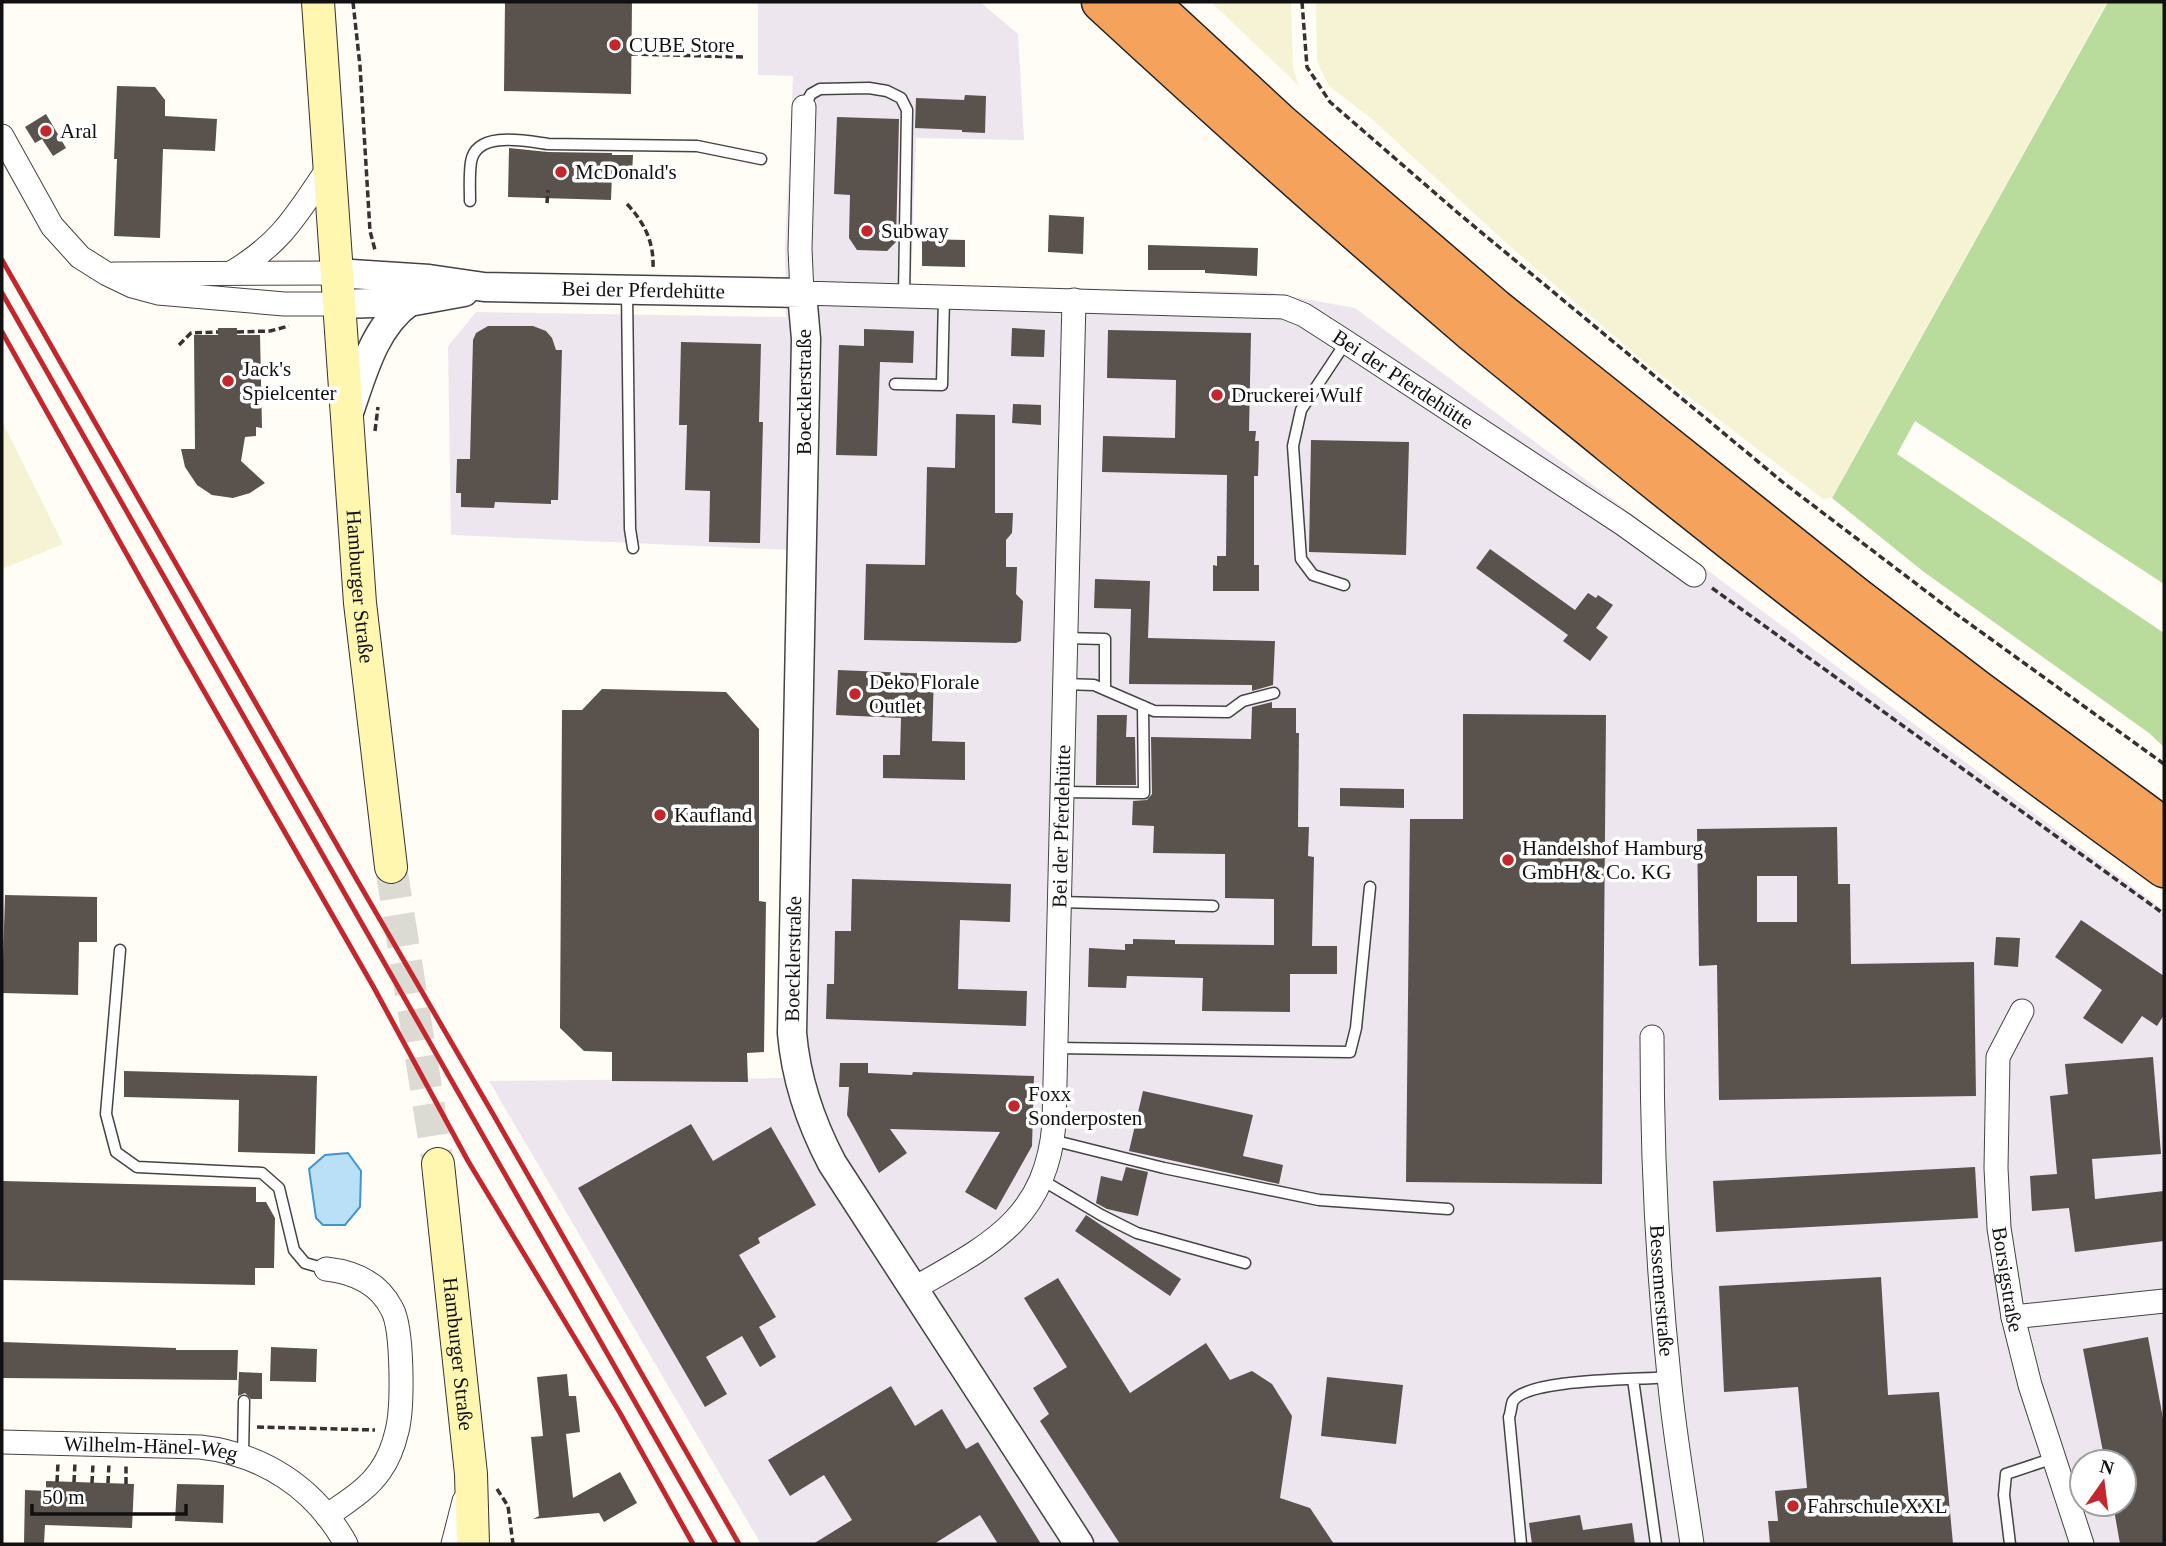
<svg xmlns="http://www.w3.org/2000/svg" width="2166" height="1546" font-family="Georgia,serif">
	<style>
		.industrial { fill: #eee6ef; fill-rule: evenodd }
		.farmland { fill: #f6f3d4 }
		.forest { fill: #b9dc9c }
		.water { fill: #b9e0f7; stroke: #3f96cf; stroke-width: 2 }
		.building { fill: #5a524d; fill-rule: evenodd }
		.lines { fill: none; stroke-linecap: round; stroke-linejoin: round }
		.secondary-tunnel { stroke: #dbdad3; stroke-width: 32; stroke-dasharray: 32 16; stroke-linecap: butt }
		.service-casing { stroke: #444; stroke-width: 13 }
		.minor-casing { stroke: #444; stroke-width: 25 }
		.tertiary-casing { stroke: #444; stroke-width: 31 }
		.secondary-casing { stroke: #333; stroke-width: 34 }
		.motorway-casing { stroke: #222; stroke-width: 41 }
		.path { stroke: #333; stroke-width: 3.5; stroke-dasharray: 7 3.5; stroke-linecap: butt }
		.service { stroke: #fff; stroke-width: 10 }
		.minor { stroke: #fff; stroke-width: 23 }
		.tertiary { stroke: #fff; stroke-width: 28 }
		.secondary { stroke: #fff6b0; stroke-width: 32 }
		.motorway { stroke: #f5a25d; stroke-width: 38 }
		.rail { stroke: #c4262e; stroke-width: 5 }
		.poi-dot { fill: #c4262e; stroke: #fff; stroke-width: 2.5 }
		.labels { text-anchor: middle; dominant-baseline: central; stroke-width: 7; stroke-linejoin: round; paint-order: stroke }
		.poi-label { font-size: 21px; fill: #111; stroke: #fff; text-anchor: start }
		.street-label { font-size: 21px; fill: #111; stroke: #fff }
	</style>
	<rect width="100%" height="100%" fill="#fffdf5"/>
	<path class="industrial" d="M758 2H980L1018 34 1024 140 916 138 911 285 1266 292 1355 308 2164 910V1544H761L489 1081 785 1078 789 550 451 535 448 346 476 312 786 317 785 248 793 76 758 75ZM2082 1462H2124V1504H2082Z"/>
	<path class="farmland" d="M1211 2H1291L1293 68 1299 86Z
		M1316 2H2107L1841 481 1831 498 1823 499 1650 367 1505 242 1373 120 1329 86 1317 61Z
		M2 421 63 544 2 569Z"/>
	<path class="forest" d="M2108 2H2164V584L1915 421 1897 454 2164 633V747L2149 733 1924 572 1832 498Z"/>
	<path class="water" d="M348 1153 361 1171 360 1207 345 1225H323L316 1218 309 1169 325 1155Z"/>
	<path class="building" d="M505 2H632L631 94 504 91Z
		M117 86 155 87 165 100V116L217 119 215 151 163 149 160 238 114 236 117 159H114Z
		M965 95 986 96 985 133 962 132V130L915 128 916 98 964 100Z
		M46 114 66 148 53 156 42 139 35 143 25 127Z
		M837 117 899 119 896 242 887 251 857 250 849 238 850 195 834 194Z
		M509 148 548 152 612 153V155H633L632 174H612L611 200 508 197Z
		M1049 215 1084 217 1083 254 1048 252Z
		M922 239 965 240V267L922 266Z
		M1148 245 1258 248 1257 276 1205 273V270H1148Z
		M488 326H533L546 331 552 338 556 350H562L558 500H551V504L495 502 494 508 461 507V493H456L457 459H470L473 340 476 333Z
		M218 328H237V335H260L262 428 256 427V436L245 437 241 461 265 483 250 493 233 498 212 495 197 485 185 467 181 449H195L194 335H218Z
		M1012 328 1045 330 1044 357 1011 356Z
		M864 329 914 331 913 363 880 362 877 456 836 455 839 345 864 346Z
		M1108 330 1251 333 1249 431H1256L1255 441H1259L1258 476H1254V565H1259V591H1213V565L1217 566V556H1226L1227 475 1102 472 1103 436 1175 438 1176 380 1107 378Z
		M681 342 761 344 759 422H763L760 543 709 542 710 491 685 490 687 425H679Z
		M1013 404 1041 405V425L1012 423Z
		M956 414 995 415V513H1013L1012 533 1006 540V567H1017L1016 594 1023 601 1021 641 1016 643 864 640 866 564 925 565 927 467 955 468Z
		M1311 440 1409 442 1406 555 1309 552Z
		M1490 549 1575 610 1588 593 1596 598 1598 595 1613 605 1596 628 1608 637 1590 661 1563 641 1568 635 1476 568Z
		M1095 579 1150 581 1148 638 1275 641 1273 685 1252 691V685L1129 684 1131 609 1094 608Z
		M838 670 934 674 932 741 965 742V780L883 778V755H900L901 718 836 715Z
		M602 689 726 692 759 729V901L766 902 764 1052 747 1053 748 1082 612 1081V1052L584 1051 560 1028 562 710H582Z
		M1272 702V708H1296V733H1299L1298 827H1309L1308 856 1314 857 1312 946H1337V974H1290V1012L1202 1011 1203 978 1127 976 1126 988 1088 987 1089 948 1125 950V944H1133V939L1175 940V944L1274 945V899L1225 898V854L1153 853 1154 826 1132 825 1133 801 1147 800 1152 794 1151 737 1251 739 1252 707Z
		M1463 714 1606 715 1602 1184 1406 1182 1410 819H1463Z
		M1097 715H1127L1126 737H1135L1136 785H1096Z
		M1340 788 1404 789V808L1340 806Z
		M1837 827 1838 884H1850L1851 964 1974 962 1976 1096 1719 1100 1717 965 1699 966 1697 829ZM1757 876H1797V922H1757Z
		M852 879 1011 884 1010 922 960 920 958 989 1027 991 1026 1026 826 1019 827 984H834L835 931H851Z
		M5 895 97 897V942H79L78 995 2 993Z
		M2081 920 2164 976V1015L2157 1026 2142 1016 2122 1044 2083 1018 2102 990 2055 957Z
		M1996 937 2020 938 2018 967 1994 965Z
		M2153 1057 2161 1154 2092 1159 2095 1199 2164 1191V1241L2075 1252 2069 1208 2032 1211 2030 1176 2057 1174 2050 1096 2068 1094 2065 1064Z
		M840 1063H868V1073L912 1075 913 1072 1034 1076 1032 1146 996 1210 965 1192 1000 1132 890 1129 907 1153 879 1173 847 1115 849 1087H839Z
		M124 1071 317 1076 315 1154 238 1152 239 1100 124 1097Z
		M1143 1091 1253 1115 1243 1156 1283 1165 1279 1184 1129 1151Z
		M691 1124 713 1161 771 1127 816 1205 758 1238 760 1243 739 1255 776 1317 759 1327 776 1357 760 1367 742 1336 706 1357 727 1394 705 1407 578 1188Z
		M1126 1167 1148 1172 1138 1216 1107 1209 1096 1203 1101 1176 1122 1181Z
		M1975 1167 1978 1218 1716 1232 1713 1181Z
		M2 1181 256 1187V1202H266L275 1218 274 1268H255V1285L2 1280Z
		M1086 1215 1181 1279 1170 1296 1075 1231Z
		M1881 1277 1888 1395 1939 1392 1953 1544H1770L1768 1521H1778L1775 1491 1807 1488 1798 1387 1724 1392 1719 1286Z
		M1058 1278 1130 1393 1206 1343 1230 1380 1252 1371 1272 1384 1292 1416 1280 1498 1310 1508 1334 1544H1120L1040 1421 1049 1414 1033 1388 1067 1367 1024 1298Z
		M2148 1337 2164 1424V1544H2120L2113 1504H2124V1462H2105L2083 1349Z
		M2 1342 176 1348V1350H238L237 1380 2 1378Z
		M271 1347 317 1349 316 1382 270 1381Z
		M239 1372 262 1373V1399H251L245 1393 238 1396Z
		M567 1374 569 1396H576L580 1432 566 1434 573 1498 620 1472 637 1503 604 1522 599 1513 533 1519 539 1516 531 1437 543 1436 537 1377Z
		M1327 1377 1403 1385 1396 1444 1321 1436Z
		M891 1386 915 1426 942 1409 966 1449 978 1442 1041 1544H998L980 1515 934 1544H813L852 1520 824 1475 790 1496 768 1460Z
		M46 1481 134 1484 132 1528 45 1525 44 1544H24L25 1490 46 1491Z
		M177 1484 224 1485 223 1523 175 1521Z
		M1580 1515 1583 1530 1632 1523 1635 1544H1532L1529 1523Z"/>
	<g class="lines">
		<path class="secondary-tunnel" d="M391 867 438 1164"/>
		<defs>
			<path id="service" d="M804 107 811 94 820 89 869 88 887 91 901 98 907 110 904 296
				M470 201C470 189 469 175 471 162 476 130 526 141 548 144L697 146 761 159
				M627 292 630 529 633 548
				M895 384 942 385 944 297
				M1344 585 1313 575 1301 559 1293 446 1301 410 1346 342
				M1065 638 1105 639V689
				M1064 684 1094 685 1154 711 1228 712 1243 701 1274 693
				M1062 792 1144 793 1143 706
				M1059 902 1213 906
				M120 950 106 1114 116 1152 137 1167 262 1173 279 1188 294 1250 305 1263 326 1269
				M1055 1048 1350 1052 1356 1028 1370 887
				M1052 1140 1164 1168 1319 1200 1448 1209
				M1042 1180 1101 1215 1137 1233 1245 1263
				M1633 1379 1656 1544
				M243 1456 244 1401
				M1521 1544 1509 1417C1511 1413 1511 1405 1513 1401 1528 1378 1640 1380 1669 1377
				M2010 1544 2004 1495 2006 1474 2054 1458"/>
			<g id="minor">
				<path id="s1" d="M804 107 800 249 802 293 1284 307 1304 315 1346 342 1623 524 1694 575"/>
				<path d="M2 136 52 226 80 257 107 274 132 286 158 293 284 304H338"/>
				<path d="M231 273C282 243 297 214 329 167"/>
				<path d="M114 274 336 273"/>
				<path id="s2" d="M2022 1011 1998 1057 1996 1168 1999 1228 2013 1317 2030 1385 2082 1544"/>
				<path id="s3" d="M1652 1037C1652 1150 1657 1263 1669 1376 1674 1432 1684 1488 1692 1544"/>
				<path d="M326 1269C354 1272 379 1283 392 1309 403 1329 403 1408 397 1431 394 1444 388 1460 380 1471 367 1490 346 1502 327 1516"/>
				<path id="s4" d="M913 1289C988 1246 1046 1220 1054 1124L1074 300"/>
				<path d="M2013 1317 2164 1301"/>
				<path id="s5" d="M2 1442 200 1447C263 1454 315 1488 346 1544"/>
				<path d="M453 1544 464 1501"/>
			</g>
			<g id="tertiary">
				<path id="s6" d="M336 273 429 279 484 287 802 293 806 339 792 1033C796 1080 810 1121 832 1163L1079 1544"/>
				<path d="M338 304 409 302 464 292"/>
				<path d="M347 418C362 377 372 329 409 302"/>
			</g>
			<g id="secondary">
				<path id="s7" d="M318 2 360 603 391 867"/>
				<path id="s8" d="M438 1164 471 1474 473 1544"/>
			</g>
			<path id="motorway" d="M1101 2C1222 114 1346 224 1472 332 1518 370 1565 407 1611 445 1791 591 1976 732 2164 868
				M1149 2 1281 124 1495 308 1854 595 1978 690 2164 827"/>
		</defs>
		<use href="#service" class="service-casing"/>
		<use href="#minor" class="minor-casing"/>
		<use href="#tertiary" class="tertiary-casing"/>
		<use href="#secondary" class="secondary-casing"/>
		<use href="#motorway" class="motorway-casing"/>
		<path class="path" d="M353 2 360 66 370 231 375 250
			M1302 2 1307 67 1330 102 1458 213 1785 484 1952 611 2164 764
			M631 54 743 57
			M547 203 548 190
			M627 204C644 222 654 242 653 267
			M237 332 270 331 289 326
			M179 345 191 333 218 332
			M375 431 378 407
			M1712 588 2164 914
			M257 1427 375 1430
			M57 1482 58 1463
			M74 1482 75 1463
			M92 1483 93 1464
			M108 1483 109 1464
			M126 1484V1465
			M497 1489 508 1506 513 1544"/>
		<use href="#service" class="service"/>
		<use href="#minor" class="minor"/>
		<use href="#tertiary" class="tertiary"/>
		<use href="#secondary" class="secondary"/>
		<use href="#motorway" class="motorway"/>
		<path class="rail" d="M2 260 357 880 493 1114 739 1544
			M2 293 716 1544
			M2 332 181 651 373 986 468 1161 620 1413 693 1544"/>
	</g>
	<g class="poi-dot">
		<circle cx="615" cy="45" r="7"/>
		<circle cx="46" cy="131" r="7"/>
		<circle cx="561" cy="172" r="7"/>
		<circle cx="867" cy="231" r="7"/>
		<circle cx="228" cy="381" r="7"/>
		<circle cx="1217" cy="395" r="7"/>
		<circle cx="855" cy="694" r="7"/>
		<circle cx="660" cy="815" r="7"/>
		<circle cx="1508" cy="860" r="7"/>
		<circle cx="1014" cy="1106" r="7"/>
		<circle cx="1793" cy="1506" r="7"/>
	</g>
	<g class="labels">
		<g class="poi-label">
			<text x="629" y="45">CUBE Store</text>
			<text x="60" y="131">Aral</text>
			<text x="575" y="172">McDonald's</text>
			<text x="881" y="231">Subway</text>
			<text x="242" y="369">Jack's<tspan x="242" dy="24">Spielcenter</tspan></text>
			<text x="1231" y="395">Druckerei Wulf</text>
			<text x="869" y="682">Deko Florale<tspan x="869" dy="24">Outlet</tspan></text>
			<text x="674" y="815">Kaufland</text>
			<text x="1522" y="848">Handelshof Hamburg<tspan x="1522" dy="24">GmbH &amp; Co. KG</tspan></text>
			<text x="1028" y="1094">Foxx<tspan x="1028" dy="24">Sonderposten</tspan></text>
			<text x="1807" y="1506">Fahrschule XXL</text>
		</g>
		<g class="street-label">
			<text stroke="none"><textPath href="#s6" startOffset="308">Bei der Pferdehütte</textPath></text>
			<text stroke="none"><textPath href="#s1" startOffset="808">Bei der Pferdehütte</textPath></text>
			<text transform="translate(804 392) rotate(-90)">Boecklerstraße</text>
			<text stroke="none"><textPath href="#s7" startOffset="586">Hamburger Straße</textPath></text>
			<text stroke="none"><textPath href="#s4" startOffset="527">Bei der Pferdehütte</textPath></text>
			<text transform="translate(793 959) rotate(-89)">Boecklerstraße</text>
			<text stroke="none"><textPath href="#s2" startOffset="275">Borsigstraße</textPath></text>
			<text stroke="none"><textPath href="#s3" startOffset="254">Bessemerstraße</textPath></text>
			<text stroke="none"><textPath href="#s8" startOffset="191">Hamburger Straße</textPath></text>
			<text stroke="none"><textPath href="#s5" startOffset="149">Wilhelm-Hänel-Weg</textPath></text>
		</g>
	</g>
	<rect width="2166" height="1546" fill="none" stroke="#111111" stroke-width="7"/>
	<g transform="translate(2103 1483) rotate(14)"><circle r="33" fill="#ffffff" stroke="#a0a0a0" stroke-width="2"/>
	<path d="M0-5L12 26L0 18L-12 26Z" fill="#c4262e"/>
	<text y="-10" font-size="19" font-weight="bold" text-anchor="middle" fill="#111111">N</text>
	</g>
	<path d="M32 1504v10h154v-10" fill="none" stroke="#111111" stroke-width="3.5"/>
	<text x="42" y="1504" font-size="21" fill="#111111" stroke="#ffffff" stroke-width="5" paint-order="stroke">50 m</text>
</svg>
